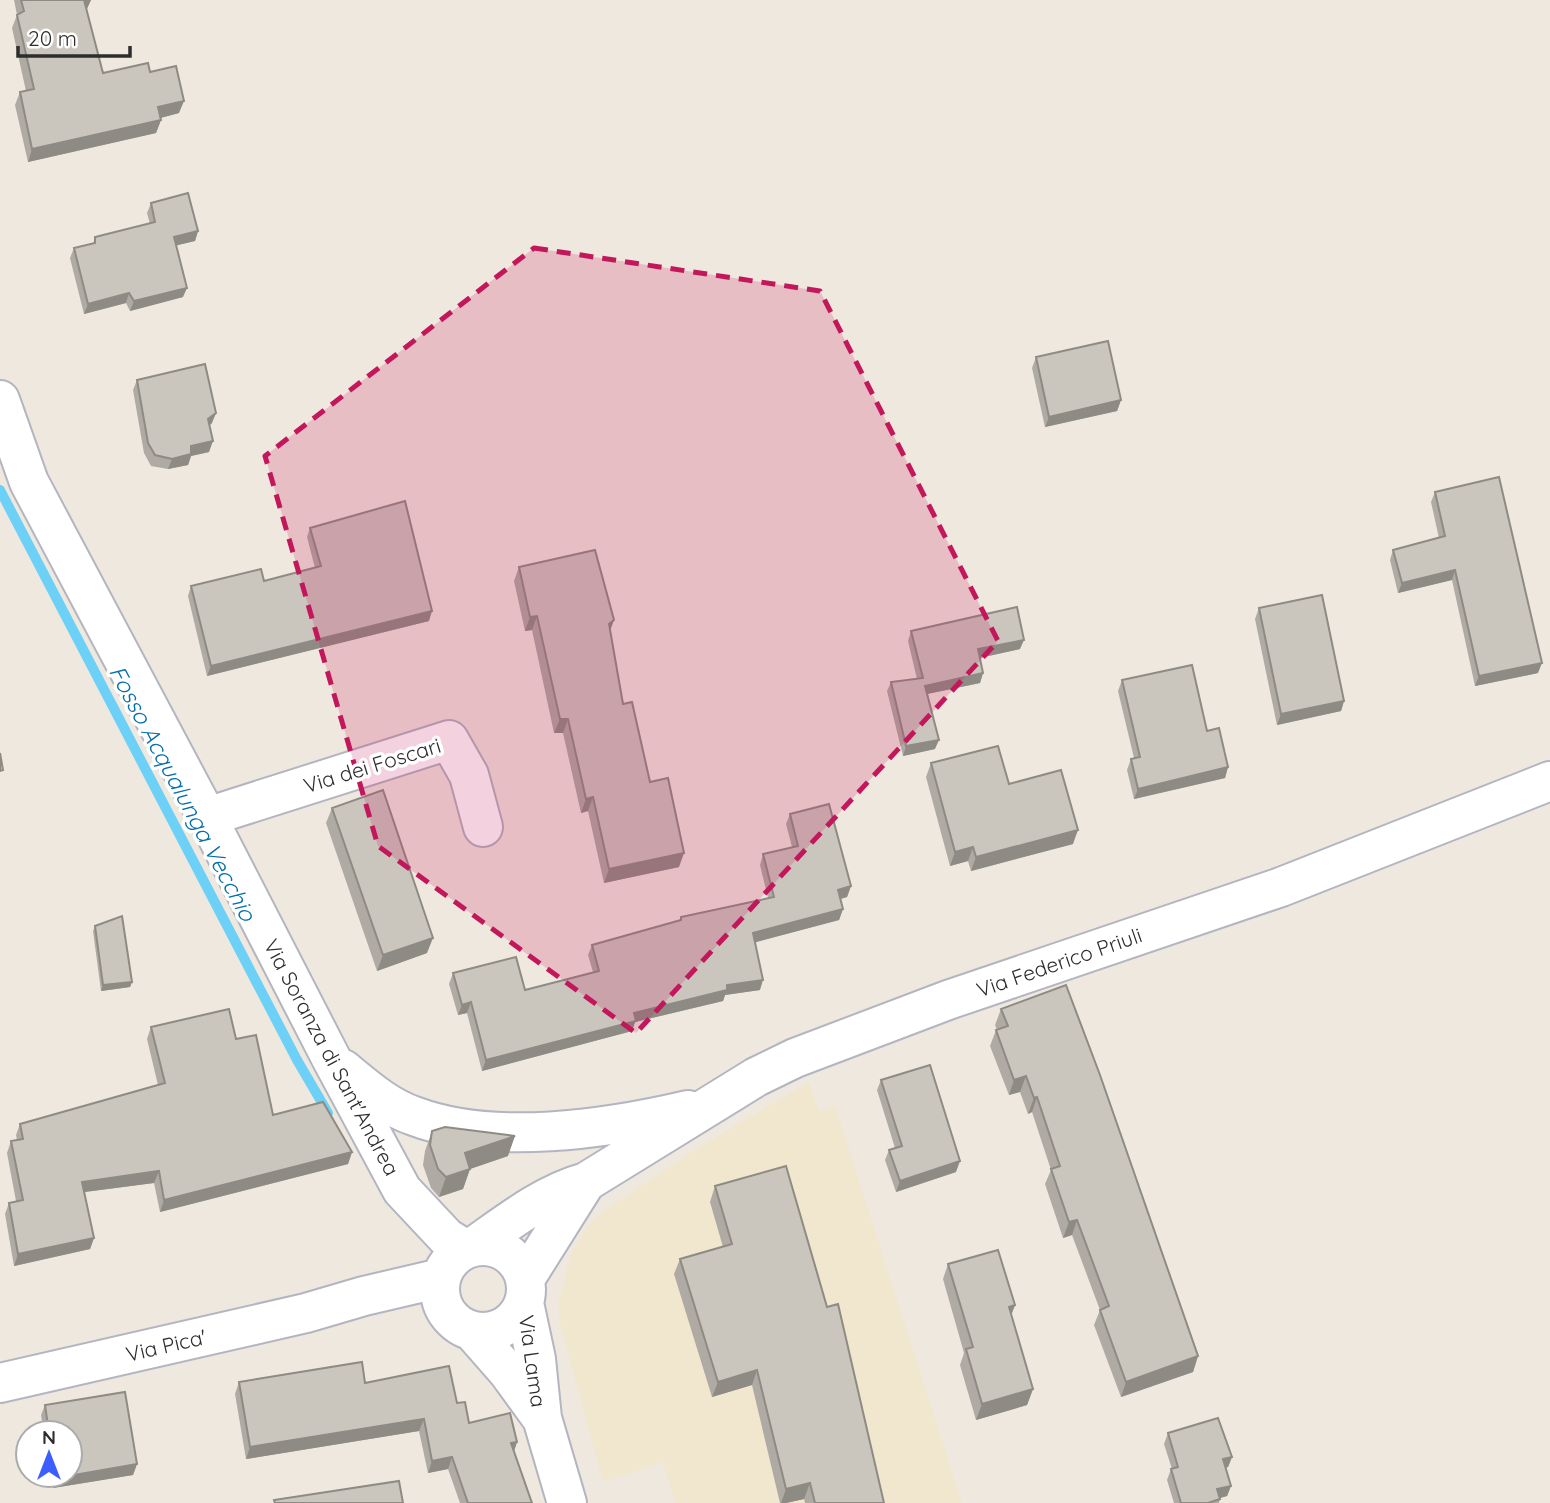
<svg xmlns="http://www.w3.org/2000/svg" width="1550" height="1503" font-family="Quicksand,sans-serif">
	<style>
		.education { fill: #f1e6ce }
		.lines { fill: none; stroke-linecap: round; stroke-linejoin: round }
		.stream { stroke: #6cd0f7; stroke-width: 10 }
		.minor-casing { stroke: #b3b5c1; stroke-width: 42 }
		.tertiary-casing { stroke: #b3b5c1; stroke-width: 42 }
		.minor { stroke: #fff; stroke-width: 38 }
		.tertiary { stroke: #fff; stroke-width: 38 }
		.wall { fill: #afaaa3 }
		.shaded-wall { fill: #8e8b84 }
		.building { fill: #cbc6bd; stroke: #8e8b84; stroke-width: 2 }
		.marked { fill: #c2185b; fill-opacity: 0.2; stroke: #c2185b; stroke-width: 5; stroke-dasharray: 14 9; stroke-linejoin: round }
		.labels { text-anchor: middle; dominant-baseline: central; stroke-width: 7; stroke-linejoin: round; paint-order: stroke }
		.street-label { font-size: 21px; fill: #2d2d2d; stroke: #fff }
		.water-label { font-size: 23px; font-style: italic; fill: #046faa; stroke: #fff }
	</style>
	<rect width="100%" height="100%" fill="#efe8df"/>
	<path class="education" d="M809 1082 819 1111 835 1105 962 1503H675L663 1462 603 1482 561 1328 558 1306 570 1256 586 1227 608 1208 699 1147Z"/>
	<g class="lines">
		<path class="stream" d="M0 490 297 1060 328 1113"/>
		<defs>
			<path id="minor" d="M207 817 449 740 469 775 483 827"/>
			<path id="tertiary" d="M0 400 29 482 207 817 331 1058 402 1190 447 1238 460 1246 469 1248
				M343 1069C365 1087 387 1107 414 1116 493 1146 607 1129 688 1110
				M440 1289a43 43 0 1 1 86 0a43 43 0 1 1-86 0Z
				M473 1247C507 1223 545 1193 586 1182L756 1077 795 1058 948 1000 1281 887 1550 781
				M525 1279 586 1182
				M524 1303 536 1359 542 1418 567 1503
				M472 1331 508 1372 540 1416
				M0 1383 306 1313 364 1296 441 1278"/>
		</defs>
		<use href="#minor" class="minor-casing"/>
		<use href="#tertiary" class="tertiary-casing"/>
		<use href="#minor" class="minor"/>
		<use href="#tertiary" class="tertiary"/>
	</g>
	<path class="wall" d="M14 0H91L86 9 103 73 150 72 179 113 160 118 161 120 156 133 28 162 15 105 20 92 26 91 12 28 17 15Z
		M151 203 198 231 195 241 176 245 183 297 130 311 126 303 84 314 70 258 74 248 93 244 95 237 150 224 147 213Z
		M1036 357 1121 400 1117 411 1045 427 1032 368Z
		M137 380 212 423 210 425 209 452 191 456 188 465 168 469 151 466 144 453 133 390Z
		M1435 492 1538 673 1475 686 1452 580 1398 593 1390 560 1393 550 1439 538 1431 502Z
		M310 528 429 621 207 676 188 596 191 586 264 581 315 568 307 537Z
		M519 567 610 632 623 704 679 867 604 883 588 811 581 813 563 733H554L532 630 525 631 514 581Z
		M1259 608 1344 701 1341 711 1277 725 1255 619Z
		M911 631 1020 649 980 658 983 673 980 683 927 694 935 749 903 756 887 691 891 682 917 679 908 641Z
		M1122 680 1207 731 1228 767 1225 778 1134 799 1127 770 1131 759 1134 758 1118 691Z
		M931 763 1009 784 1073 844 971 871 968 861 950 866 926 777Z
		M332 808 427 953 377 971 326 823Z
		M790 814 851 886 847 897 840 899 843 909 839 920 755 942 760 990 725 995 723 1001 635 1022 632 1031 482 1071 467 1013 458 1015 449 984 453 973 525 990 593 972 588 955 592 945 679 921 681 917 768 898 760 865 763 854 792 847 786 824Z
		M95 926 132 982 130 987 101 991 93 931Z
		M1001 1009 1198 1356 1193 1372 1121 1397 1094 1325 1100 1310 1072 1235 1063 1238 1045 1184 1051 1170 1032 1112 1028 1114 1020 1092 1009 1095 990 1046 996 1030H997L995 1025Z
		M151 1027 236 1039 273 1115 352 1152 348 1164 160 1212 154 1183 84 1192 94 1238 90 1249 14 1266 5 1214 9 1203 16 1201 7 1153 11 1141 17 1140 16 1135 20 1124 158 1085 147 1039Z
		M881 1080 956 1172 896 1192 885 1160 889 1150 895 1148 877 1090Z
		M432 1131 508 1156 470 1169 463 1189 439 1197 431 1188 423 1165 425 1151Z
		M715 1186 884 1503H805L804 1499 786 1503H780L752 1385 712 1397 674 1274 680 1259 723 1247 710 1202Z
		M948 1264 1015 1305 1011 1315 1033 1389 1027 1405 976 1420 960 1365 964 1353 943 1279Z
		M239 1382 365 1383 457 1403 469 1423 517 1442 514 1451 532 1503H460L448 1469 428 1473 419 1431 246 1459 235 1394Z
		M45 1405 137 1464 133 1475 53 1488 51 1475H70V1433H44L41 1415Z
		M1168 1433 1232 1457 1228 1467 1225 1468 1231 1486 1227 1496 1220 1498 1219 1503H1174L1167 1480 1171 1469H1172L1164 1444Z"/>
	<path class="shaded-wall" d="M83 0H91L87 9 79 11Z
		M184 101 179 113 153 120 158 107Z
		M161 120 156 133 28 162 32 149Z
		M198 231 195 241 170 247 174 237Z
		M187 288 183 297 130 311 134 301Z
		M129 293 126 303 84 314 88 304Z
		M1121 400 1117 411 1045 427 1049 417Z
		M216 413 212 423 204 430 208 419Z
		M213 441 209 452 191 456 188 465 168 469 172 459 191 446Z
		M1455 570 1452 580 1398 593 1402 583Z
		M432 611 429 621 207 676 211 666Z
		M537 616 532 630 525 631 530 617Z
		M614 620 609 634V624Z
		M1024 640 1020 649 974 659 978 649Z
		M1542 663 1538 673 1475 686 1479 676Z
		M983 673 980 683 922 695 925 686Z
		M1344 701 1341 711 1277 725 1281 714Z
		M560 719H568L563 733H554Z
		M939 740 935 749 903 756 906 746Z
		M1228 767 1225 778 1134 799 1138 789Z
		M593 797 588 811 581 813 586 799Z
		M1078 830 1073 844 971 871 976 857Z
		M973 847 968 861 950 866 955 852Z
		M684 853 679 867 604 883 609 869Z
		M851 886 847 897 834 901 838 890Z
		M843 909 839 920 749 944 753 933Z
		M433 938 427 953 377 971 383 955Z
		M763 980 760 990 725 995 723 1001 635 1022 632 1031 482 1071 486 1060 634 1013 727 985Z
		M132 982 130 987 101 991 103 985Z
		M471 1002 467 1013 458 1015 462 1005Z
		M1026 1076 1020 1092 1009 1095 1014 1080Z
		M1037 1097 1032 1112 1028 1114 1034 1098Z
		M515 1136 508 1156 470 1169 463 1189 439 1197 446 1177 465 1153Z
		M352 1152 348 1164 160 1212 164 1200Z
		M960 1161 956 1172 896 1192 900 1181Z
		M159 1171 154 1183 77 1193 82 1182Z
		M1077 1220 1072 1235 1063 1238 1069 1222Z
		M94 1238 90 1249 14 1266 18 1254Z
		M1015 1305 1009 1321V1307Z
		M1198 1356 1193 1372 1121 1397 1126 1382Z
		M757 1370 752 1385 712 1397 718 1382Z
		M1033 1389 1027 1405 976 1420 982 1404Z
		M424 1419 419 1431 246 1459 250 1447Z
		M517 1442 513 1454 511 1443Z
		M452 1457 448 1469 428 1473 432 1461Z
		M1232 1457 1228 1467 1219 1470 1223 1459Z
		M137 1464 133 1475 53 1488 57 1478Z
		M810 1483 804 1499 786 1503H781L786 1489Z
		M1231 1486 1227 1496 1213 1500 1217 1489Z"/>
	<path class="building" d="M21 0H84L103 73 148 63 150 72 176 66 184 101 158 107 161 120 32 149 20 92 34 89 17 15 24 11Z
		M188 193 198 231 174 237 187 288 134 301 129 293 88 304 74 248 95 243V237L155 222 151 203Z
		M1108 341 1121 400 1049 417 1036 357Z
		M205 364 216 413 208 419 213 441 191 446V454L172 459 155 455 148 443 137 380Z
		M1499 477 1542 663 1479 676 1455 570 1402 583 1393 550 1445 536 1435 492Z
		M405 501 432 611 211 666 191 586 261 569 264 581 321 566 310 528Z
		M595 550 614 620 609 624 623 704 632 702 650 782 668 778 684 853 609 869 593 797 586 799 568 719H560L537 616 530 617 519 567Z
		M1322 595 1344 701 1281 714 1259 608Z
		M1017 607 1024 640 978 649 983 673 925 686 939 740 906 746 891 682 923 678 911 631Z
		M1192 665 1207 731 1219 728 1228 767 1138 789 1131 759 1140 757 1122 680Z
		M998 746 1009 784 1061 770 1078 830 976 857 973 847 955 852 931 763Z
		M0 753 3 770 0 771Z
		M383 790 433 938 383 955 332 808Z
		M829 804 851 886 838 890 843 909 753 933 763 980 727 985V990L634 1013 636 1021 486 1060 471 1002 462 1005 453 973 516 957 525 990 599 971 592 945 681 920V917L774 897 763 854 798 846 790 814Z
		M122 916 132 982 103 985 95 926Z
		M1066 985 1100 1075 1198 1356 1126 1382 1100 1310 1109 1306 1077 1220 1069 1222 1051 1169 1060 1166 1037 1097 1034 1098 1026 1076 1014 1080 996 1030 1008 1026 1001 1009Z
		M229 1009 236 1039 256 1035 273 1115 323 1102 352 1152 164 1200 159 1171 82 1182 94 1238 18 1254 9 1203 23 1200 11 1141 23 1139 20 1124 165 1083 151 1027Z
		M930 1065 960 1161 900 1181 889 1150 902 1146 881 1080Z
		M445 1127 515 1136 465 1153 470 1169 446 1177 438 1169 430 1145 432 1131Z
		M786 1166 827 1307 838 1304 884 1503H815L810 1483 786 1489 757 1370 718 1382 680 1259 732 1244 715 1186Z
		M998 1250 1015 1305 1009 1307 1033 1389 982 1404 966 1349 973 1347 948 1264Z
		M362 1362 365 1383 449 1366 457 1403 465 1402 469 1423 510 1413 517 1442 511 1443 532 1503H468L452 1457 432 1461 424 1419 250 1447 239 1382Z
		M125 1392 137 1464 57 1478 56 1475H70V1433H49L45 1405Z
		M1218 1418 1232 1457 1223 1459 1231 1486 1217 1489 1220 1499 1208 1503H1181L1171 1469 1178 1467 1168 1433Z
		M399 1481 403 1503H275L274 1500Z"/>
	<path class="marked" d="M534 248 820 291 998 641 636 1033 378 846 265 456Z"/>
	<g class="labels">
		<g class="street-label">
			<text transform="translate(372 765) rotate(-17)">Via dei Foscari</text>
			<text transform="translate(1059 962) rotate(-19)">Via Federico Priuli</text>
			<text transform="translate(332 1057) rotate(62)">Via Soranza di Sant'Andrea</text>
			<text transform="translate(166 1345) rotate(-13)">Via Pica'</text>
			<text transform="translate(533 1361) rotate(82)">Via Lama</text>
		</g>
		<g class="water-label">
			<text transform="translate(183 793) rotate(62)">Fosso Acqualunga Vecchio</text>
		</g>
	</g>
	<g transform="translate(49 1454)"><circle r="33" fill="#ffffff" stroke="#ababab" stroke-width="2"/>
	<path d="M0-5L12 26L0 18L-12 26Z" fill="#3c5eff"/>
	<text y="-10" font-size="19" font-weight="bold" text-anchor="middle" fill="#2d2d2d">N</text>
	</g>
	<path d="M18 46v10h112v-10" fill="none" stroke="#2d2d2d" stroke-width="3.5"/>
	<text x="28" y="46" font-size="21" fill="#2d2d2d" stroke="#ffffff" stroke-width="5" paint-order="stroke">20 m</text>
</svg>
